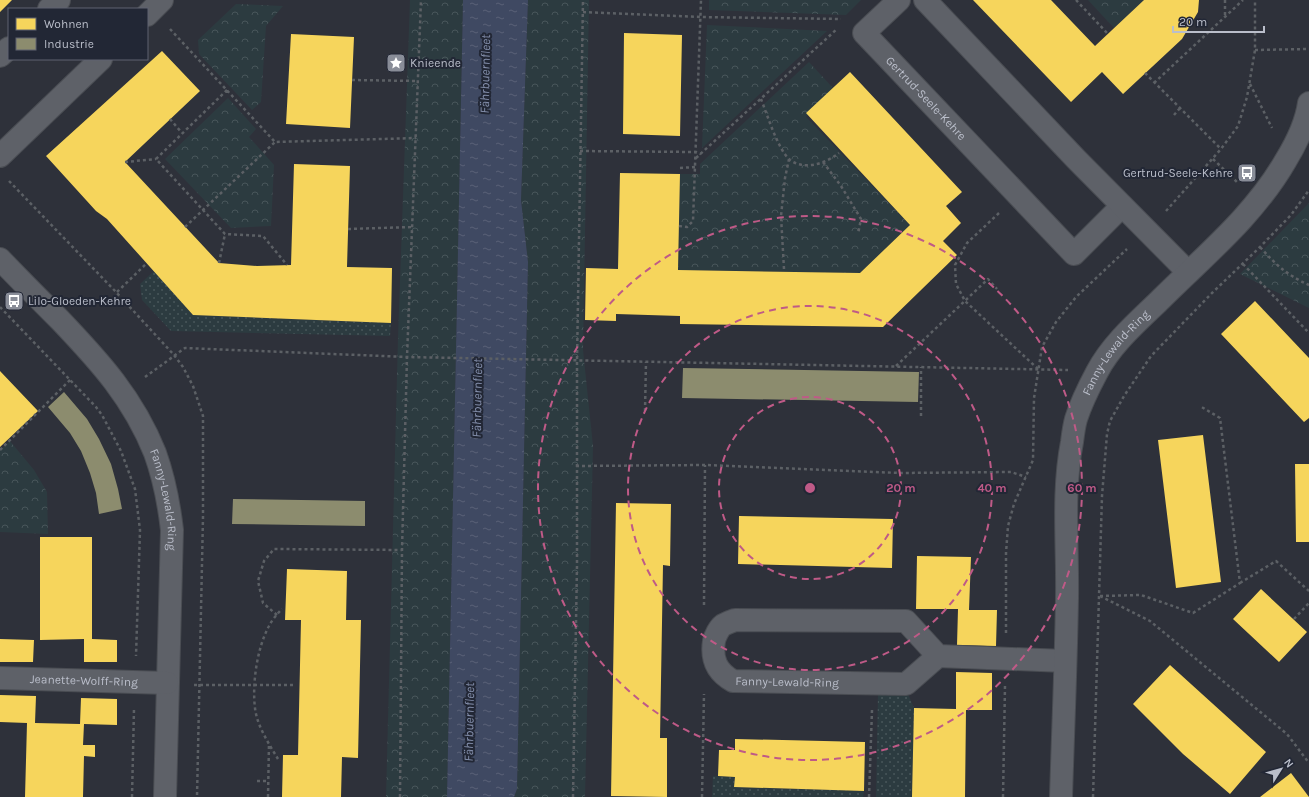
<svg xmlns="http://www.w3.org/2000/svg" width="1309" height="797" font-family="Karla,sans-serif">
	<style>
		.forest { fill: url(#forest-crowns) }
		.garden { fill: url(#garden-dots) }
		.water { fill: url(#water-ripples) }
		.homes { fill: #f6d55c }
		.industry { fill: #8c8c6e }
		.lines { fill: none; stroke-linecap: round; stroke-linejoin: round }
		.minor-casing { stroke: #4a4d53; stroke-width: 24 }
		.path { stroke: #5c6065; stroke-width: 2.5; stroke-dasharray: 3 3; stroke-linecap: butt }
		.minor { stroke: #5e6168; stroke-width: 22 }
		.ring { fill: none; stroke: #bf5a87; stroke-width: 2; stroke-dasharray: 7 5 }
		.labels { text-anchor: middle; dominant-baseline: central; stroke-width: 4; stroke-linejoin: round; paint-order: stroke }
		.poi-label { font-size: 12px; fill: #babeca; stroke: #222735; text-anchor: start }
		.street-label { font-size: 12px; fill: #babeca; stroke: #222735 }
		.water-label { font-size: 13px; font-style: italic; fill: #8590ad; stroke: #222735 }
		.centre { fill: #bf5a87; stroke: #222735; stroke-width: 2 }
		.ring-label { font-size: 12px; text-anchor: middle; font-weight: bold; fill: #bf5a87; stroke: #222735; stroke-width: 4; stroke-linejoin: round; paint-order: stroke }
	</style>
	<defs>
		<pattern id="forest-crowns" width="20" height="18" patternUnits="userSpaceOnUse"><rect width="20" height="18" fill="#2c3b40"/><path d="M2 6a3 3 0 1 1 6 0M12 15a3 3 0 1 1 6 0" fill="none" stroke="#48565a"/></pattern>
		<pattern id="garden-dots" width="8" height="8" patternUnits="userSpaceOnUse"><rect width="8" height="8" fill="#2c3b40"/><path d="M2 2h.1M6 6h.1" fill="none" stroke="#48565a" stroke-width="1.8" stroke-linecap="round"/></pattern>
		<pattern id="water-ripples" width="26" height="14" patternUnits="userSpaceOnUse"><rect width="26" height="14" fill="#3f4962"/><path d="M2 4q2-2 4 0t4 0M15 11q2-2 4 0t4 0" fill="none" stroke="#596177"/></pattern>
	</defs>
	<rect width="100%" height="100%" fill="#2e313a"/>
	<path class="forest" d="M410 0H463L447 797H386L398 338Z
		M528 0H589L583 350 593 446 585 797H514L517 789 528 262 521 200Z
		M709 0H861L846 15 709 10Z
		M1088 0H1144L1114 28Z
		M236 4 283 6 266 26 261 102 252 110 199 54 198 40Z
		M707 25 827 31 702 148Z
		M809 62 833 88 806 117 910 225 860 273 678 270 680 174H700V164Z
		M228 98 256 129 249 137 274 165 271 226 231 228 165 159Z
		M1309 203V308L1240 274Z
		M10 441 34 470 47 492 48 534 0 532V450Z"/>
	<path class="garden" d="M154 271 193 315 391 323 390 336 171 331 142 300 140 284Z
		M878 694H908L914 708 912 797H876Z
		M713 776 735 777 734 787 864 791 863 797H712Z"/>
	<path class="water" d="M463 0H528L521 200 528 262 517 789 514 797H447Z"/>
	<path class="homes" d="M0 0H12L0 12Z
		M973 0H1051L1095 46 1144 0H1199L1198 12 1182 39 1123 94 1102 72 1071 102Z
		M624 33 682 35 680 136 623 134Z
		M291 34 354 37 350 128 286 124Z
		M162 51 200 91 125 162 219 263 257 266 291 265 294 164 350 166 347 267 392 268 391 323 193 315 107 219 96 211 46 156Z
		M850 72 962 192 946 206 961 223 943 241 957 255 883 327 680 324V316L616 314V321L585 320 586 268 618 269 620 173 680 174 678 270 860 273 910 225 806 113Z
		M1255 301 1309 358V418L1304 422 1221 334Z
		M0 371 38 411 0 447Z
		M1203 435 1221 582 1176 588 1158 440Z
		M1295 464H1309V542H1296Z
		M616 503 671 504 670 566 663 565 660 738H667V797L611 796Z
		M739 516 893 519 892 568 738 564Z
		M40 537H92V639L117 640V662H84V639L40 640Z
		M917 556 971 557 969 610H997L996 646 957 645 958 609H916Z
		M287 569 347 571 346 620H361L358 758 342 757 341 797H282L283 755H298L301 620H285Z
		M1261 589 1307 632 1279 662 1233 619Z
		M0 639 34 640 33 662H0Z
		M1170 665 1266 752 1230 794 1183 754 1133 704Z
		M956 672 992 673V710H966L965 797H912L914 708 956 709Z
		M0 695 36 696 35 723 80 724 81 698 117 699V725L84 724 83 745H95V757L84 756 83 797H25L27 723 0 722Z
		M735 739 865 742 864 791 734 787 735 777 718 776 719 750H735Z
		M1291 773 1309 797H1260Z"/>
	<path class="industry" d="M683 368 919 372 918 402 682 398Z
		M64 392 87 419 99 439 111 464 118 489 122 509 99 514 96 493 90 473 81 451 70 433 48 407Z
		M233 499 365 501V526L232 524Z"/>
	<g class="lines">
		<defs>
			<g id="minor">
				<path id="s1" d="M899 0 864 33 1074 254 1122 206"/>
				<path d="M925 0 1076 159 1188 272"/>
				<path d="M49 9 59 0"/>
				<path d="M147 15 162 0"/>
				<path d="M0 56 9 48"/>
				<path d="M0 156 101 59"/>
				<path id="s2" d="M0 259C20 280 40 300 60 320 100 362 133 398 155 453 164 478 169 504 172 530L165 797"/>
				<path id="s3" d="M938 656 906 621 735 620C732 621 727 623 723 625 719 628 715 636 714 641 711 660 717 672 733 681L906 684 938 656 1065 661"/>
				<path id="s4" d="M0 678 167 683"/>
				<path id="s5" d="M1061 797C1063 731 1066 664 1067 598 1068 546 1062 493 1072 442 1073 434 1074 426 1076 419 1081 403 1089 387 1097 372 1111 345 1136 323 1158 302 1203 257 1254 216 1286 160 1297 142 1306 124 1309 103"/>
			</g>
		</defs>
		<use href="#minor" class="minor-casing"/>
		<path class="path" d="M1076 0 1108 34
			M1225 0V16
			M583 12 700 17 841 19
			M170 29 275 142 416 138
			M1255 50 1309 49
			M1145 73 1221 149
			M352 80 418 81
			M1154 83 1243 0
			M1250 84 1272 128
			M227 90 156 159 225 234 263 236 287 265
			M761 99C767 114 778 150 790 160 805 171 826 163 839 153
			M1174 115 1180 108
			M170 119 182 133
			M580 151 696 152 701 154
			M696 158 837 29
			M1213 159 1238 183
			M125 162 156 159
			M823 162 841 186 861 219 858 234
			M680 168 695 167
			M9 181 116 292 174 355 183 367 193 386 203 416V517L197 797
			M1166 211 1221 149 1238 126 1247 97 1255 50V0
			M999 213 967 243 955 265 956 284 965 301 1038 369
			M679 226 687 227 693 221 701 0
			M185 227 275 142
			M348 229 412 227
			M1260 247C1276 265 1287 275 1309 285
			M219 263 225 234
			M1243 264 1309 333
			M784 269 781 216 785 178 789 159
			M117 292 147 263
			M0 307 96 407 102 415 121 451 135 489 140 530 136 656
			M896 366 988 279 997 289
			M145 377 185 348 407 357 1068 370
			M645 411 646 362
			M921 416V367
			M0 450 70 380
			M576 466 705 465 900 473 1011 472 1026 477
			M1240 583 1276 561 1309 591
			M1100 596 1141 595 1193 613 1240 583 1220 418 1200 406
			M1100 596 1150 621 1287 734 1309 763
			M704 605 705 465
			M277 615 263 603 258 581 264 561 274 549 402 550
			M1294 619 1309 603
			M1006 633V553L1008 526 1014 504 1033 460 1034 398 1042 347 1056 322 1076 297 1127 249
			M194 685H296
			M278 759C269 744 257 726 255 708 252 684 257 648 269 626 272 620 277 614 282 609
			M257 781H268
			M132 797 134 709
			M268 797 269 743
			M400 797 402 550 407 357 421 0
			M573 797 577 565V361L583 0
			M702 797 704 694
			M869 797 872 710
			M1003 797 1005 686
			M1093 797 1102 496 1107 434 1110 421 1124 396 1151 356 1212 293 1260 247 1291 215 1309 190"/>
		<use href="#minor" class="minor"/>
	</g>
	<g class="ring">
		<circle cx="810" cy="488" r="91"/>
		<circle cx="810" cy="488" r="182"/>
		<circle cx="810" cy="488" r="272"/>
	</g>
	<defs>
		<symbol id="sight-square" viewBox="-11 -11 22 22"><rect x="-9" y="-9" width="18" height="18" rx="4" fill="#898d98" stroke="#222735"/><path d="M0-6L1.8-2.2L6-1.7L2.9 1.2L3.7 5.4L0 3.3L-3.7 5.4L-2.9 1.2L-6-1.7L-1.8-2.2Z" fill="#fff"/></symbol>
		<symbol id="bus-square" viewBox="-11 -11 22 22"><rect x="-9" y="-9" width="18" height="18" rx="4" fill="#898d98" stroke="#222735"/><path d="M-5-6H5V4H4V6H2V4H-2V6H-4V4H-5ZM-3.5-4V0h7V-4ZM-3.5 1.2v1.5H-2V1.2ZM2 1.2v1.5H3.5V1.2Z" fill="#fff"/></symbol>
	</defs>
	<g fill-rule="evenodd">
		<use href="#sight-square" x="385" y="52" width="22" height="22"/>
		<use href="#bus-square" x="1236" y="162" width="22" height="22"/>
		<use href="#bus-square" x="3" y="290" width="22" height="22"/>
	</g>
	<g class="labels">
		<g class="poi-label">
			<text x="410" y="63">Knieende</text>
			<text x="1233" y="173" text-anchor="end">Gertrud-Seele-Kehre</text>
			<text x="28" y="301">Lilo-Gloeden-Kehre</text>
		</g>
		<g class="street-label">
			<text stroke="none"><textPath href="#s1" startOffset="138">Gertrud-Seele-Kehre</textPath></text>
			<text stroke="none"><textPath href="#s5" startOffset="457">Fanny-Lewald-Ring</textPath></text>
			<text stroke="none"><textPath href="#s2" startOffset="298">Fanny-Lewald-Ring</textPath></text>
			<text stroke="none"><textPath href="#s4" startOffset="84">Jeanette-Wolff-Ring</textPath></text>
			<text stroke="none"><textPath href="#s3" startOffset="352">Fanny-Lewald-Ring</textPath></text>
		</g>
		<g class="water-label">
			<text transform="translate(485 74) rotate(-89)">Fährbuernfleet</text>
			<text transform="translate(477 398) rotate(-89)">Fährbuernfleet</text>
			<text transform="translate(469 722) rotate(-89)">Fährbuernfleet</text>
		</g>
	</g>
	<circle cx="810" cy="488" r="6" class="centre"/>
	<g class="ring-label">
		<text x="901" y="492">20 m</text>
		<text x="992" y="492">40 m</text>
		<text x="1082" y="492">60 m</text>
	</g>
	<rect x="8" y="8" width="140" height="52" fill="#222735" stroke="#5f6371"/>
	<rect x="16" y="18" width="20" height="12" fill="#f6d55c" stroke="#5f6371"/>
	<text x="44" y="28" font-size="12" fill="#babeca">Wohnen</text>
	<rect x="16" y="38" width="20" height="12" fill="#8c8c6e" stroke="#5f6371"/>
	<text x="44" y="48" font-size="12" fill="#babeca">Industrie</text>
	<g transform="translate(1281 769) rotate(53)" stroke="#222735" stroke-width="3" paint-order="stroke">
	<path d="M0-3L7 15L0 10L-7 15Z" fill="#babeca"/>
	<text y="-6" font-size="11" font-weight="bold" text-anchor="middle" fill="#babeca">N</text>
	</g>
	<path d="M1173 26v6h91v-6" fill="none" stroke="#babeca" stroke-width="2"/>
	<text x="1179" y="26" font-size="12" fill="#babeca" stroke="#222735" stroke-width="3" paint-order="stroke">20 m</text>
</svg>
